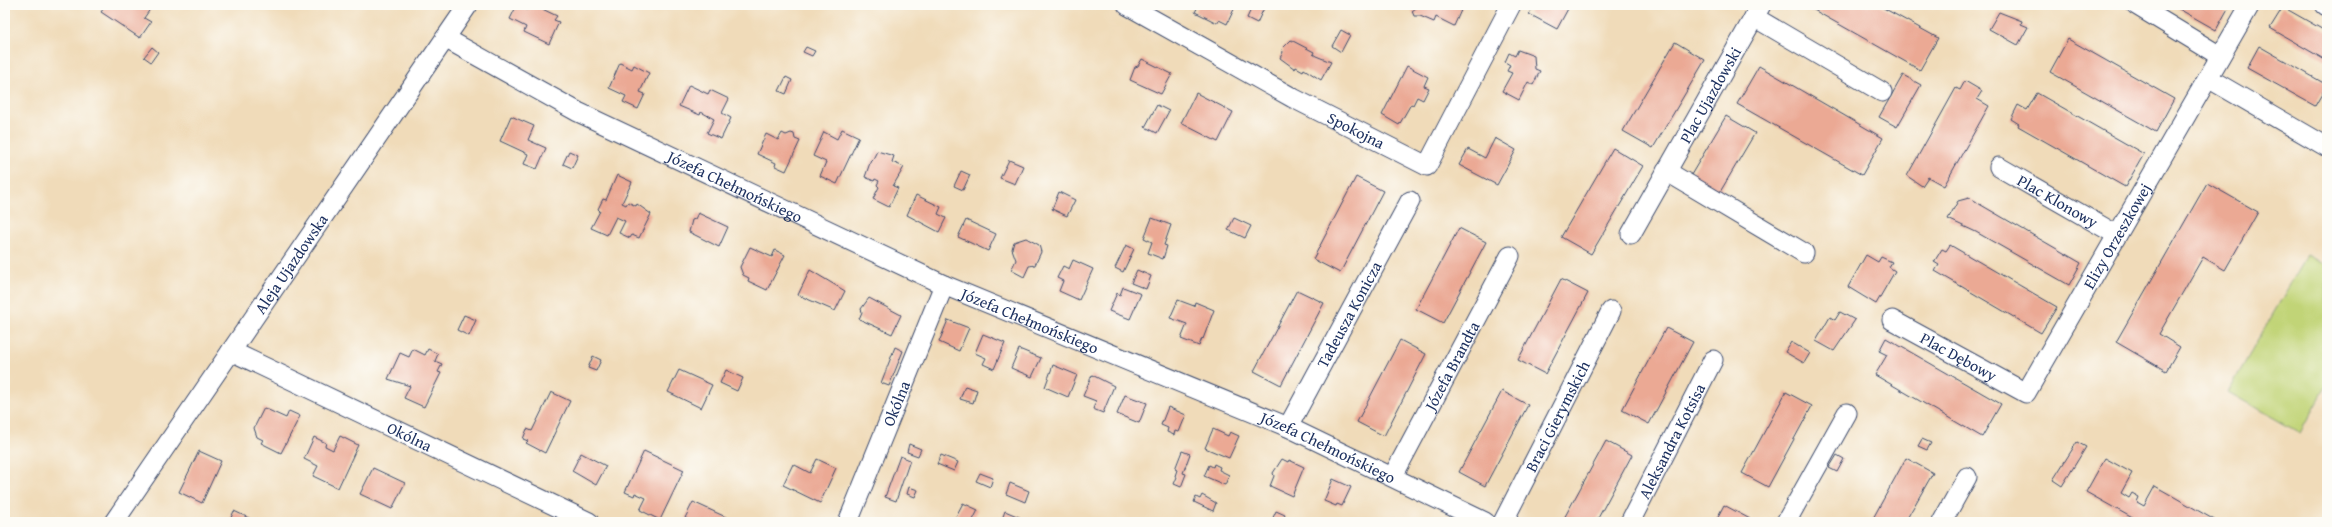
<svg xmlns="http://www.w3.org/2000/svg" width="2332" height="527" font-family="'Gentium Book Plus',serif">
	<style>
		.green { fill: #c1d477; stroke: #6e826a }
		.building { fill: #eba994 }
		.lines { fill: none; stroke-linecap: round; stroke-linejoin: round }
		.minor-casing { stroke: #3b496c; stroke-width: 21 }
		.minor { stroke: #fff; stroke-width: 19 }
		.labels { text-anchor: middle; dominant-baseline: central; stroke-width: 3; stroke-linejoin: round; paint-order: stroke }
		.street-label { font-size: 16px; fill: #1b2f5e; stroke: #fdfcf7 }
	</style>
	<rect width="100%" height="100%" fill="#fdfcf7"/>
	<filter id="ink" filterUnits="userSpaceOnUse"><feTurbulence type="fractalNoise" baseFrequency=".025" numOctaves="2"/><feDisplacementMap in="SourceGraphic" scale="8" xChannelSelector="R" yChannelSelector="G"/><feConvolveMatrix kernelMatrix="1 2 1 2 8 2 1 2 1" color-interpolation-filters="sRGB"/></filter>
	<filter id="wash" filterUnits="userSpaceOnUse"><feTurbulence type="fractalNoise" baseFrequency=".012" numOctaves="4" result="noise"/><feDisplacementMap in="SourceGraphic" scale="16" xChannelSelector="R" yChannelSelector="G"/><feGaussianBlur stdDeviation="0.9" result="paint"/><feColorMatrix in="noise" values="0 0 0 0 0 0 0 0 0 0 0 0 0 0 0 0 0 1.4 0 .05"/><feComposite in="paint" operator="in"/></filter>
	<g filter="url(#wash)">
		<rect width="100%" height="100%" fill="#f0dbb9"/>
		<path class="green" d="M2307 255 2327 266V385L2300 433 2228 392Z"/>
		<g id="blocks">
			<path class="building" d="M106 5H153L144 18 151 22 140 38 101 12Z
				M517 5 527 10 530 5H534L557 16 554 20 559 22 549 44 524 32 526 27 510 19Z
				M1199 5H1236L1227 24 1219 20 1217 23 1195 12Z
				M1253 5 1265 6 1257 23 1247 18Z
				M1420 5H1456L1462 8 1454 26 1436 17 1434 22 1420 16H1414L1412 11Z
				M1534 5H1570L1557 29 1529 14Z
				M1805 5H1878L1938 38 1920 70Z
				M2172 5H2230L2216 30Z
				M2283 7 2327 32V61L2270 28Z
				M1999 12 2022 21 2021 24 2028 27 2018 45 1989 29Z
				M1341 30 1350 35 1341 52 1332 46Z
				M2068 39 2174 99 2156 132 2050 72Z
				M1291 40 1314 52 1313 54 1316 56 1331 62 1321 80 1304 69 1303 71 1296 67 1295 69 1280 58 1283 52 1282 49Z
				M1675 42 1705 60 1653 148 1623 131Z
				M2259 46 2327 85 2315 106 2247 68Z
				M152 47 158 52 151 62 144 57Z
				M806 47 815 51 812 56 803 52Z
				M1518 50 1534 56 1535 69 1540 71 1533 85 1528 82 1519 100 1502 91 1512 73 1507 71 1510 65 1505 62 1509 53 1515 56Z
				M1142 59 1172 74 1161 94 1130 80 1135 67 1138 66Z
				M620 63 632 69 634 65 649 73 640 92 645 94 638 109 623 102 626 96 609 88Z
				M1407 66 1428 77 1424 86 1429 88 1423 100 1417 97 1413 105 1411 104 1399 125 1382 115Z
				M1759 66 1883 138 1862 175 1737 104Z
				M1903 75 1921 85 1897 127 1879 117Z
				M786 77 792 80 786 94 779 91Z
				M1965 81 1982 91 1977 99 1989 106 1944 186 1928 177 1922 186 1907 176 1956 88 1960 90Z
				M689 85 708 94 710 90 729 99 722 113 731 118 721 139 707 133 714 119 701 112 700 115 679 106Z
				M1196 93 1233 112 1218 142 1181 123Z
				M2037 93 2144 154 2125 187 2018 126 2019 124 2011 119 2018 105 2027 110Z
				M1157 105 1169 111 1157 133 1145 127Z
				M511 116 534 126 528 140 546 148 537 169 524 164 528 154 500 141Z
				M1726 116 1755 133 1720 192 1691 175Z
				M842 129 859 137 837 184 820 176 826 162 813 156 824 132 837 139Z
				M782 133 786 135 791 133 794 134 795 139 800 141 786 171 775 166 776 163 757 154 766 134 778 140Z
				M1495 138 1516 150 1497 185 1459 165 1468 149 1485 158Z
				M1613 148 1643 166 1591 254 1561 237Z
				M569 151 578 155 572 168 563 164Z
				M877 151 894 156 892 162 904 167 893 186 898 188 889 207 873 199 879 187 877 185 879 181 875 179 874 181 865 177 871 160 872 161Z
				M1009 160 1023 166 1015 184 1000 178Z
				M961 171 970 175 963 190 954 186Z
				M617 175 632 182 622 203 626 205 628 202 636 206 637 204 651 214 639 238 632 235 630 238 619 233 625 221 616 217 607 235 591 228 600 211 598 209 603 199 606 200Z
				M1356 177 1383 191 1340 273 1313 259Z
				M2207 183 2258 212 2225 270 2203 257 2159 334 2180 347 2166 371 2116 342Z
				M1059 192 1075 200 1067 216 1052 209Z
				M916 195 941 207 938 214 946 218 939 232 907 215Z
				M1969 198 2081 263 2069 285 1976 232 1948 219 1958 201Z
				M698 213 728 227 719 247 689 232 692 220 695 219Z
				M1152 218 1171 225 1164 245 1167 246 1163 259 1148 253 1152 242 1144 238Z
				M1234 218 1251 226 1245 238 1228 230Z
				M966 220 996 234 988 251 958 237Z
				M1459 228 1486 242 1443 323 1416 309Z
				M1026 238 1039 245 1041 252 1035 265 1029 266 1024 277 1011 270 1016 260 1012 249 1014 242Z
				M1126 245 1134 249 1123 272 1115 268Z
				M1950 245 2057 307 2041 333 1935 271 1939 265 1934 262 1942 249 1946 251Z
				M750 247 772 257 775 250 785 255 767 290 748 281 749 278 743 275 740 267Z
				M1866 255 1878 262 1881 257 1892 262 1889 267 1895 271 1876 304 1848 287Z
				M1073 260 1093 269 1079 300 1059 291 1063 281 1057 278 1063 266 1069 269Z
				M810 270 845 291 835 311 798 295Z
				M1137 270 1151 276 1146 289 1131 283Z
				M1561 279 1588 293 1545 374 1518 360Z
				M1123 287 1141 294 1130 319 1109 311 1117 293 1120 295Z
				M1297 290 1324 303 1281 385 1254 371Z
				M869 298 901 315 892 334 859 319 862 312 861 309Z
				M1178 300 1194 306 1195 302 1214 310 1203 339 1202 338 1199 346 1181 339 1187 324 1170 318Z
				M1840 312 1855 320 1834 351 1816 341 1830 317 1835 320Z
				M464 315 476 320 469 336 457 330Z
				M948 320 969 328 959 351 939 342Z
				M1666 328 1693 342 1649 424 1622 410Z
				M983 334 1005 343 994 369 983 364 986 358 975 353Z
				M1886 338 2001 404 1982 437 1875 375 1887 355 1879 351Z
				M1400 340 1426 354 1384 436 1357 422Z
				M1791 342 1810 353 1804 363 1785 352Z
				M895 347 903 351 889 386 881 383Z
				M413 349 425 355 428 349 438 354 435 361 442 364 438 372 441 373 424 407 404 398 410 386 388 379 400 353 409 357Z
				M1019 349 1041 358 1032 377 1011 368Z
				M593 356 601 360 596 371 588 368Z
				M1053 365 1077 375 1068 397 1045 387Z
				M679 370 712 385 701 408 668 392Z
				M726 370 743 378 737 391 720 383Z
				M1092 375 1114 386 1103 413 1093 409 1096 401 1083 396Z
				M965 386 977 390 973 403 960 399Z
				M1502 391 1528 405 1485 486 1459 472Z
				M551 392 570 401 545 453 526 443 528 441 523 439 527 429 532 431Z
				M1786 392 1812 406 1768 487 1742 473Z
				M1125 395 1147 403 1139 423 1117 414Z
				M1168 407 1186 415 1179 432 1175 431 1174 435 1167 432 1168 428 1161 425Z
				M264 408 286 418 289 411 300 416 281 453 261 443 263 440 257 437 254 428Z
				M1213 429 1228 436 1230 432 1239 436 1229 458 1205 448Z
				M340 436 358 445 338 488 313 476 318 466 304 459 314 437 326 443 325 446 333 450Z
				M1922 439 1931 443 1927 450 1918 446Z
				M1606 441 1632 455 1596 522H1562Z
				M2077 442 2086 447 2062 486 2053 480Z
				M909 444 921 449 918 456 907 452Z
				M199 451 221 461 202 503 179 492Z
				M644 451 684 470 660 520 640 510 646 498 635 493 634 496 625 492Z
				M1182 451 1190 454 1183 473 1186 474 1181 487 1174 484 1177 477 1175 476 1177 470 1175 469Z
				M581 453 606 466 596 485 572 471Z
				M941 455 958 462 954 471 937 464Z
				M1837 455 1844 459 1837 472 1829 468Z
				M900 456 910 460 896 501 885 497Z
				M1906 458 1933 473 1905 522H1871Z
				M2105 458 2132 473 2121 493 2129 498 2132 493 2139 497 2137 502 2144 506 2155 486 2218 522H2135L2136 520 2086 492Z
				M817 459 836 468 820 503 783 485 793 464 810 473Z
				M1282 459 1288 462 1289 460 1304 467 1292 496 1270 486 1274 476 1273 473Z
				M1214 464 1220 467 1219 470 1229 475 1225 485 1204 476 1209 465 1213 467Z
				M373 468 405 483 392 509 360 494Z
				M980 473 993 478 990 487 976 481Z
				M1333 479 1351 487 1342 506 1337 504 1336 506 1324 501Z
				M1010 483 1029 491 1025 502 1006 494Z
				M909 487 918 490 915 497 907 494Z
				M1202 495 1216 503 1213 511 1194 502 1196 497 1200 499Z
				M693 502 728 518 726 522H693L685 518Z
				M963 503 978 510 973 520 977 522H953Z
				M1724 505 1750 519 1749 522H1715Z
				M234 511 251 519 249 522H229Z
				M1005 511 1031 522H1001Z
				M1276 511 1285 515 1282 522H1271Z"/>
		</g>
	</g>
	<g filter="url(#ink)">
		<use href="#blocks" fill-opacity="0" stroke="#3b496c" stroke-width="1"/>
		<g class="lines">
			<defs>
				<g id="minor">
					<path id="s1" d="M1127 5 1293 98 1427 166 1511 5"/>
					<path d="M2136 5 2220 56"/>
					<path d="M2325 5 2327 6"/>
					<path d="M1754 17 1882 92"/>
					<path id="s2" d="M445 38 578 112 944 285 1288 427 1485 522"/>
					<path d="M2208 78 2327 147"/>
					<path id="s3" d="M1999 167 2117 235"/>
					<path d="M1666 171 1804 253"/>
					<path id="s4" d="M1631 234 1761 5"/>
					<path id="s5" d="M1892 320 2026 393 2250 5"/>
					<path id="s6" d="M231 351 589 522"/>
					<path id="s7" d="M1288 427 1410 201"/>
					<path id="s8" d="M1393 476 1510 256"/>
					<path id="s9" d="M114 522 468 5"/>
					<path id="s10" d="M848 522 944 285"/>
					<path id="s11" d="M1503 522 1611 311"/>
					<path id="s12" d="M1630 522 1713 360"/>
					<path d="M1786 522 1847 413"/>
					<path d="M1942 522 1967 477"/>
				</g>
			</defs>
			<use href="#minor" class="minor-casing"/>
			<use href="#minor" class="minor"/>
		</g>
	</g>
	<g class="labels">
		<g class="street-label">
			<text stroke="none"><textPath href="#s4" startOffset="160">Plac Ujazdowski</textPath></text>
			<text stroke="none"><textPath href="#s1" startOffset="261">Spokojna</textPath></text>
			<text stroke="none"><textPath href="#s2" startOffset="326">Józefa Chełmońskiego</textPath></text>
			<text stroke="none"><textPath href="#s3" startOffset="68">Plac Klonowy</textPath></text>
			<text stroke="none"><textPath href="#s5" startOffset="334">Elizy Orzeszkowej</textPath></text>
			<text stroke="none"><textPath href="#s9" startOffset="313">Aleja Ujazdowska</textPath></text>
			<text stroke="none"><textPath href="#s7" startOffset="128">Tadeusza Konicza</textPath></text>
			<text stroke="none"><textPath href="#s2" startOffset="650">Józefa Chełmońskiego</textPath></text>
			<text stroke="none"><textPath href="#s5" startOffset="76">Plac Dębowy</textPath></text>
			<text stroke="none"><textPath href="#s8" startOffset="125">Józefa Brandta</textPath></text>
			<text stroke="none"><textPath href="#s10" startOffset="128">Okólna</textPath></text>
			<text stroke="none"><textPath href="#s11" startOffset="119">Braci Gierymskich</textPath></text>
			<text stroke="none"><textPath href="#s6" startOffset="198">Okólna</textPath></text>
			<text stroke="none"><textPath href="#s12" startOffset="91">Aleksandra Kotsisa</textPath></text>
			<text stroke="none"><textPath href="#s2" startOffset="974">Józefa Chełmońskiego</textPath></text>
		</g>
	</g>
	<rect width="2332" height="527" fill="none" stroke="#fdfcf7" stroke-width="20"/>
</svg>
